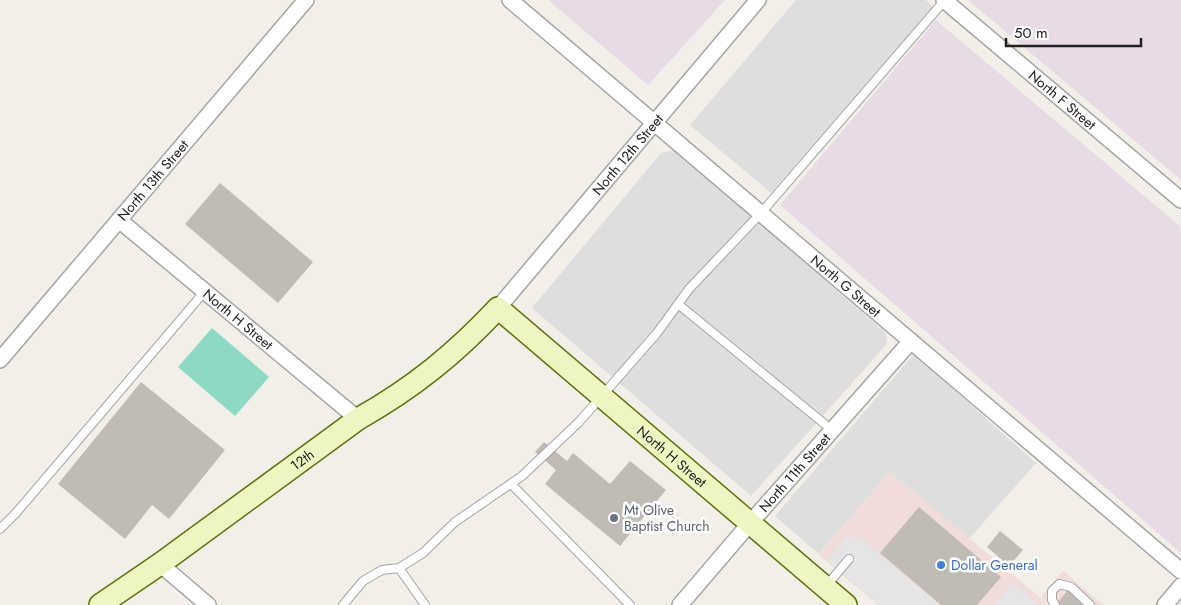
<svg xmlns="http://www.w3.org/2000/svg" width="1181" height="605" font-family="Jost,sans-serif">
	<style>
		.residential { fill: #dfdede }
		.commercial { fill: #f0dcd9 }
		.industrial { fill: #e9dbe5 }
		.pitch { fill: #8cdac4 }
		.parking { fill: #e5e5e5 }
		.building { fill: #c1bbb5 }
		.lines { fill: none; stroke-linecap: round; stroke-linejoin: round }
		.lane-casing { stroke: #a5a5a5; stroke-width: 10 }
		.street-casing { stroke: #a5a5a5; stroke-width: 18 }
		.secondary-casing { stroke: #5d730d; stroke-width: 24 }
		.lane { stroke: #fff; stroke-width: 8 }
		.street { stroke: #fff; stroke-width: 15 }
		.secondary { stroke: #edf6c1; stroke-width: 21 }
		.worship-dot { fill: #6b7280; stroke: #fff; stroke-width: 2 }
		.shop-dot { fill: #3f7fe0; stroke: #fff; stroke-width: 2 }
		.labels { text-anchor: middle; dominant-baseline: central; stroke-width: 5; stroke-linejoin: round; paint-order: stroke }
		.street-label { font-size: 14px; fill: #212121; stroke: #fff }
		.worship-label { font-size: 14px; fill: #5b616d; stroke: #fff; text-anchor: start }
		.shop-label { font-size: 14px; fill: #366cbe; stroke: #fff; text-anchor: start }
	</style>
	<rect width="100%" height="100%" fill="#f1efe8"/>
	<path class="residential" d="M796 0H926L933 7 771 193 690 125Z
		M674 150 886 333 887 344 751 496 532 308 661 153Z
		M914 354 1036 463 969 539 890 472 819 554 775 516Z"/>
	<path class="commercial" d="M890 472 1049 605H878L819 555Z
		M1063 571 1103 605H1050L1041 597Z"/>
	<path class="industrial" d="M548 0H725L648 85Z
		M968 0H1181V180Z
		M936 20 1181 227V553L780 205Z"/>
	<path class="pitch" d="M212 328 269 377 235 416 178 367Z"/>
	<path class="parking" d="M847 537H860L939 605H879L827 560Z
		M1013 583 1038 605H995Z"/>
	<path class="building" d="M220 183 313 262 278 303 185 224Z
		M141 382 225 450 169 519 152 505 125 539 58 484Z
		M544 442 567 461 573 453 610 484 630 461 666 490 620 546 545 484 556 470 535 452Z
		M919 507 1001 577 977 605H941L880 553Z
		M1000 531 1023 550 1009 566 987 547Z
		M1068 590 1086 605H1061L1058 602Z"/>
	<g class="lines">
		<defs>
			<path id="lane" d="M678 304 832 430
				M511 484 630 605
				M0 529 16 513 205 291
				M399 568 425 605
				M827 585 849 559
				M343 605 363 581 382 570 399 568 423 553 455 522 522 476 579 422 657 333 689 289 761 213 945 0
				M1055 605 1052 600V591L1059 584 1071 587 1090 605"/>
			<g id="street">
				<path id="s1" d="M510 0 1181 571"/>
				<path id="s2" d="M944 0 1181 200"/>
				<path id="s3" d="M119 220 358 419"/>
				<path id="s4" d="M498 308 758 0"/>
				<path id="s5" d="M0 360 306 0"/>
				<path d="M160 564 208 605"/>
				<path id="s6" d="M680 605 751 522 911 341"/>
				<path d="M1165 605 1181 586"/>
			</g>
			<g id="secondary">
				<path id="s7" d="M100 605 160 564 358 419C413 388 455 354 498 308L846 605"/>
			</g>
		</defs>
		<use href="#lane" class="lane-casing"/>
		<use href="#street" class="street-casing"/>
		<use href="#secondary" class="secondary-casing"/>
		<use href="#lane" class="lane"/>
		<use href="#street" class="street"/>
		<use href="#secondary" class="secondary"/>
	</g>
	<circle class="worship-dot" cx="614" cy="518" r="5"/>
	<circle class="shop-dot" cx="941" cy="565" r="5"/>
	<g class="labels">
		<g class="street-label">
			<text stroke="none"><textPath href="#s2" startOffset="155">North F Street</textPath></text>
			<text stroke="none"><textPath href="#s4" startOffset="201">North 12th Street</textPath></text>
			<text stroke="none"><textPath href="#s5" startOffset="236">North 13th Street</textPath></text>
			<text stroke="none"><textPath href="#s1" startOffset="441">North G Street</textPath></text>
			<text stroke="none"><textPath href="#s3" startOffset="155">North H Street</textPath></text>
			<text stroke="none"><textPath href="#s7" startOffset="726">North H Street</textPath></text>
			<text stroke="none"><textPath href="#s7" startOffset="249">12th</textPath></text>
			<text stroke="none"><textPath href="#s6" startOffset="175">North 11th Street</textPath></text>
		</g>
		<g class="worship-label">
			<text x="624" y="510">Mt Olive<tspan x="624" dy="16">Baptist Church</tspan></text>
		</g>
		<g class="shop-label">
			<text x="951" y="565">Dollar General</text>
		</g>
	</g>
	<path d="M1006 38v8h135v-8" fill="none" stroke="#212121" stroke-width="2.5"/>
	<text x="1014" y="38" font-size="15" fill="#212121" stroke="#ffffff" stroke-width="4" paint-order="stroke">50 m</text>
</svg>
